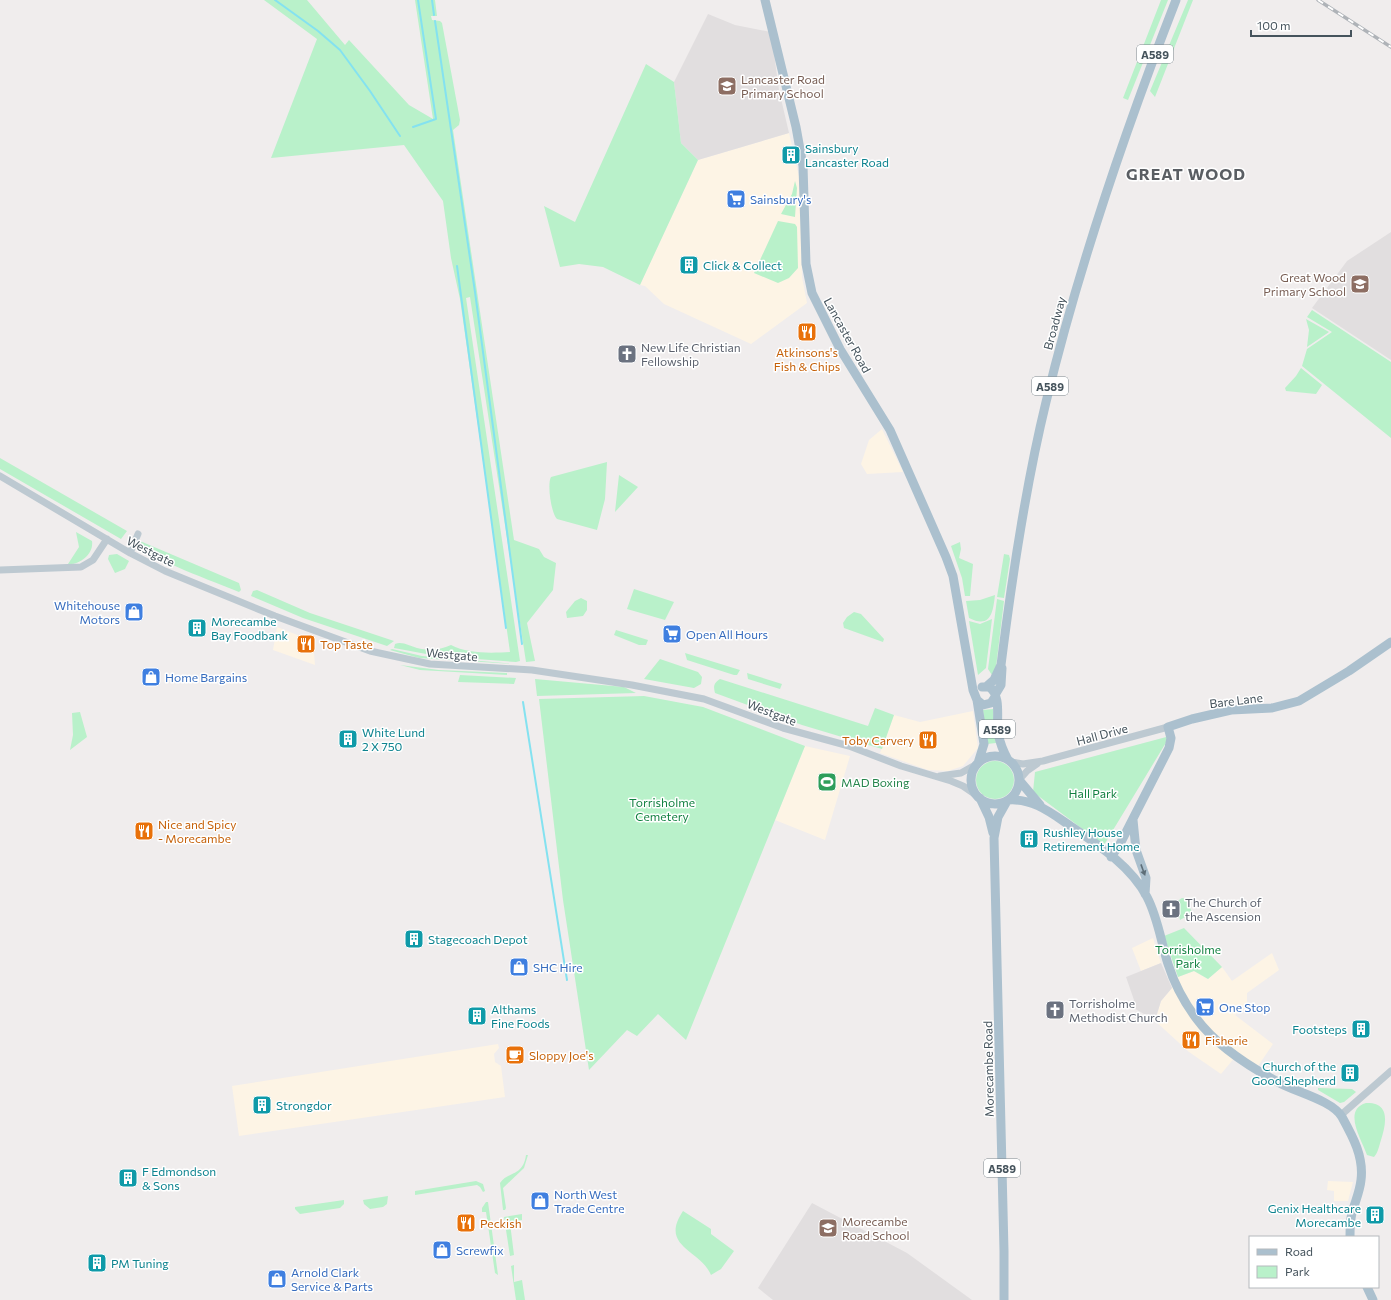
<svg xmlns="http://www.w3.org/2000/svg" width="1391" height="1300" font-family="Commissioner,sans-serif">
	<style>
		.commercial { fill: #fdf4e5 }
		.education { fill: #e1dedf }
		.green { fill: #b9f1ca }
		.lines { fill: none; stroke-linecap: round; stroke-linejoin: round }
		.stream { stroke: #84e2f0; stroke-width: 2 }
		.minor { stroke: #bdc9d1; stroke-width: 7 }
		.major { stroke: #abc0ce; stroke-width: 9 }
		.rail-casing { stroke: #afb3b8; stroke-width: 3.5 }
		.rail { stroke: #fff; stroke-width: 2; stroke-dasharray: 6; stroke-linecap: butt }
		.oneway { fill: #5e6e78 }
		.labels { text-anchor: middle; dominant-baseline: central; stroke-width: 3; stroke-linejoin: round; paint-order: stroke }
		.shield { fill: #fff; stroke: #7d878d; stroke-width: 1 }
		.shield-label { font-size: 11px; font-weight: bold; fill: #45535c }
		.education-label { font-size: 12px; fill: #785e54; stroke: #fff; text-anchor: start }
		.culture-label { font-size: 12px; fill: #0d838f; stroke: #fff; text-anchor: start }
		.shop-label { font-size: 12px; fill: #366cbe; stroke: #fff; text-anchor: start }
		.street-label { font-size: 12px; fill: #45535c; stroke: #fff }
		.worship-label { font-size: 12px; fill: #5b616d; stroke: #fff; text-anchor: start }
		.food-label { font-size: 12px; fill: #c56008; stroke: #fff; text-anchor: start }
		.leisure-label { font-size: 12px; fill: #27864d; stroke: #fff; text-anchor: start }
		.park-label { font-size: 12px; fill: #128041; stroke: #fff }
		.district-label { font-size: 16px; font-weight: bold; letter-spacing: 1px; fill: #5a5e63; stroke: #fff }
	</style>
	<rect width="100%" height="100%" fill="#f0eded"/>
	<path class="commercial" d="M789 133 800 181 802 277 807 303 751 344 664 304 645 286 640 285 698 160Z
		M882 429 903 472 867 474 861 464 869 440Z
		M277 627 313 641 315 665 273 650Z
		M973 711 978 748 963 766 948 771 928 770 880 753 894 715 920 722Z
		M805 746 850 756 825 840 775 820Z
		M1153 938 1161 963 1141 971 1132 948Z
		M1272 953 1279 970 1247 993V1006L1235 1015 1273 1044 1256 1069 1236 1056 1221 1074 1189 1052 1153 1019 1157 1014 1161 1001 1172 988 1178 977 1194 971 1208 979 1222 967 1232 981Z
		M498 1044 499 1048 494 1054 495 1062 501 1066 505 1097 239 1136 232 1086Z
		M1328 1181 1353 1182 1348 1201H1334V1191L1327 1190Z"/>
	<path class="education" d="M708 14 735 25 771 32 779 90 789 133 698 160 681 143 674 82Z
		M1391 232V360L1312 308 1347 261Z
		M1161 963 1172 988 1161 1001 1157 1014 1153 1019 1148 1014H1144L1132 1007 1134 1000 1126 977Z
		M812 1203 907 1253 972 1300H773L758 1288Z"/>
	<path class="green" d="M264 0H307L345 45 349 40 409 105 433 119 415 0H435L437 16H431L432 20 440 21 442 23 460 120 459 125 453 130 514 540 539 549 544 557 556 563 553 590 527 623 535 661 526 662 470 297 466 298 520 661 516 662 437 656 394 648 395 644C402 641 410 646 417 648 429 651 440 650 451 645 467 654 492 653 510 652L460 299 451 258 443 201 404 145 271 158 317 39Z
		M1161 0H1168L1128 100 1123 98Z
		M1188 0H1193L1155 97 1150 91Z
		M646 64 674 82 681 143 698 160 640 285 603 267 579 264 560 267 544 206 575 222Z
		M795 181 797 188 795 217 781 214 792 194Z
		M778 221 795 224 797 227 798 268 789 278 778 283 754 273Z
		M1312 310 1391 362V438L1302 366 1307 349 1332 332 1307 317Z
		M1306 319 1329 332 1307 347 1309 330Z
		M1301 368 1322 385 1316 394 1286 391 1285 388 1296 376Z
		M0 458 127 531 121 539 0 469Z
		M607 462 605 499 597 530 557 519C551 513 547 484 551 477Z
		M619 475 638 487 615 512Z
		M76 532 92 541C94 554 80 565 68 564L79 547Z
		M140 541 239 583 241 590 239 592C216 582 151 560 137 543Z
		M960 542 961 549 959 558 973 564 970 596H965L962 578 951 546Z
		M117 554 129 561 125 569 115 573 108 559 109 555Z
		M1004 554 1009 555 1010 559 1004 598 997 597Z
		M634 589 674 602 665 620 627 609Z
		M257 590 310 613 394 641 387 646 303 618 251 596 253 591Z
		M995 595C993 612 991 629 969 618L966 601 980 600Z
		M581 598 587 601V610L583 616 567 618 566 612 575 601Z
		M997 599 1004 601 996 667 992 675 988 669Z
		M854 612 861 614 884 639 883 642 844 628 843 623 847 617Z
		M992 619 986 668 978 675 969 621 980 624Z
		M616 630 648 640 646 645H639L614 635Z
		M392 649 422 656 515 664 419 658 390 650Z
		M685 653 740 670 737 675H734L687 660Z
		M660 659 698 672 702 677 701 684 694 688 644 679Z
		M400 665 439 670 507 673V675L420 670Z
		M747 673 782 684 780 689 748 679Z
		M460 675 516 678 514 684 458 682Z
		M535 679 624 687 636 693 537 696Z
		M720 679 868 726 875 708 894 715 882 749 802 725 715 693C713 686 714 683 720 679Z
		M644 696 703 707 805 746 686 1040 658 1014 637 1036 627 1030 589 1070 563 900 539 699Z
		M993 709 996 743 987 744 983 710Z
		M80 712 87 737 70 750 73 735 72 713Z
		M1170 736 1104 845 1033 792 1035 772Z
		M976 780a19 19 0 1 1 38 0a19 19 0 1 1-38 0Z
		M1182 898 1187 899 1192 913 1180 920 1176 902Z
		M1184 928 1222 967 1208 979 1194 971 1178 977 1164 936Z
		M1318 1088 1352 1089 1356 1092 1344 1102 1340 1103 1318 1090Z
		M1366 1103C1391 1102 1386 1124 1381 1140 1379 1146 1378 1153 1374 1157L1367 1155C1362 1140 1342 1110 1366 1103Z
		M526 1155H528L524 1168 503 1188 506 1208 505 1210H503L500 1183C508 1171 523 1177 526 1155Z
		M476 1181 483 1184 485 1191 483 1192 480 1187 477 1185 415 1195V1191Z
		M388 1196 387 1204 383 1207 370 1209 364 1204 363 1200Z
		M344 1200V1204L340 1208 300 1214 295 1209V1207Z
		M486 1202H488L498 1275 495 1273 486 1212H482V1208Z
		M683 1211 711 1229V1234L734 1251 721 1269 711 1275C700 1249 659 1247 683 1211Z
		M522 1214V1220L510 1223 514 1255 510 1256 504 1217Z
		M514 1265V1282L522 1280 525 1300H516L511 1266Z"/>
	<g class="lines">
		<path class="stream" d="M275 0 318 31 340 50 370 91 400 136
			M432 0 434 15
			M435 21 475 292 522 644
			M413 127 436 119 418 0
			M457 266 506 628
			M523 702 567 980"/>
		<path class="minor" d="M0 476 130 553 165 571 275 616 370 651 430 664 532 670 632 685 704 699 783 728 849 746 901 766 951 781 963 786 979 797
			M130 553 138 534
			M0 570 81 567 93 560 107 539
			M1011 762 1023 764 1043 761 1168 727
			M940 776 961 773 977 764
			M1019 780 1027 771 1037 764
			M1341 1115 1391 1071"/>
		<path class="major" d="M765 0 796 127 803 166 806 264 812 293 840 349 890 430 946 557 953 576 973 690 977 700 983 705 991 703 995 697
			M982 687H989C1002 695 996 720 998 733 1000 743 1003 751 1008 760
			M986 687 994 680 1001 665C1012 577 1025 488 1046 402 1079 265 1125 131 1176 0
			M995 695 1001 685 1002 668
			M977 700 984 744 978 763
			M971 780a24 24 0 1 1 48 0a24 24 0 1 1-48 0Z
			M1019 780 1040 805
			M980 798 989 817 993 833
			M1008 800C1032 798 1050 812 1069 825 1097 844 1131 866 1147 897 1158 918 1161 942 1168 964 1174 983 1184 1002 1196 1018 1215 1044 1250 1067 1278 1082 1295 1092 1332 1100 1342 1117 1353 1137 1364 1157 1361 1180 1360 1191 1355 1202 1352 1213 1350 1221 1350 1229 1350 1237
			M1133 820 1136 850 1146 878 1145 894
			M1111 857 1120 844 1169 748 1171 738 1168 727 1192 719 1231 710 1272 708 1299 701 1349 671 1391 642
			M1367 1287 1373 1300
			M1004 1300V1251L994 838 998 817 1007 801"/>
		<defs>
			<path id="rail" d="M1318 0 1391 47"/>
		</defs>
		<use href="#rail" class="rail-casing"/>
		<use href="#rail" class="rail"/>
	</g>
	<defs><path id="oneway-solid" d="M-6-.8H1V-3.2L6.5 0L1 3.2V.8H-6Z"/></defs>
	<use class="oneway" href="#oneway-solid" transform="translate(1143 870) rotate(70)"/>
	<defs>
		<symbol id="school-square" viewBox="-11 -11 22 22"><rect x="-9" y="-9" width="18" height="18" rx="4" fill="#8d6e63" stroke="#fff"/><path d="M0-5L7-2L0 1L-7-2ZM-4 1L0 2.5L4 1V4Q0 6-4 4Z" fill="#fff"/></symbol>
		<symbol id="building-square" viewBox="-11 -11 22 22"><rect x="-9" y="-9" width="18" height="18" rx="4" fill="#0f9aa8" stroke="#fff"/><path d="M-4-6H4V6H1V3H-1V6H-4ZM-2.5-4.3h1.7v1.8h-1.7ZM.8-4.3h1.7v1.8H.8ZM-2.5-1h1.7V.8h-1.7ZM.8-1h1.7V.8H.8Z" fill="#fff"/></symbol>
		<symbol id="supermarket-square" viewBox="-11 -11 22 22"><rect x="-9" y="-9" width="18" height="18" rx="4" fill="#3f7fe0" stroke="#fff"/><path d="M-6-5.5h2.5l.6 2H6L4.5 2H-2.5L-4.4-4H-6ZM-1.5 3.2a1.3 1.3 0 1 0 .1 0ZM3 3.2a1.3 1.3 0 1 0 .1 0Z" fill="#fff"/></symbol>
		<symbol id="restaurant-square" viewBox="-11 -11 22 22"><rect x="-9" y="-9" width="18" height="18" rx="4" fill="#e8710a" stroke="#fff"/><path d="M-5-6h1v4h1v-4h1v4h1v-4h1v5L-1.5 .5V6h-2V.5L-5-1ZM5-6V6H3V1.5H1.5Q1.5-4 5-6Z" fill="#fff"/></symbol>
		<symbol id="church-square" viewBox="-11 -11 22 22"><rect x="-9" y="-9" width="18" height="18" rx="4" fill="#6b7280" stroke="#fff"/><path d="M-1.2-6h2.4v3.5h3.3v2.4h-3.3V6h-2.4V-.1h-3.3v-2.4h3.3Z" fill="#fff"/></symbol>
		<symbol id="shop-square" viewBox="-11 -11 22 22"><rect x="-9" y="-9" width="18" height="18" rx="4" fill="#3f7fe0" stroke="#fff"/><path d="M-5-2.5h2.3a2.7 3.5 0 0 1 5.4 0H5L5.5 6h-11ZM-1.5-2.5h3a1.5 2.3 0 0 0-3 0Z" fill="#fff"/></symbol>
		<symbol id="stadium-square" viewBox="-11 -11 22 22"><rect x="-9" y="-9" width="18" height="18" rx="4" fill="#2e9e5b" stroke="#fff"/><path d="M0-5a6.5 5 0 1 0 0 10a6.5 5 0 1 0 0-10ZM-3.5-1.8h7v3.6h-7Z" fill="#fff"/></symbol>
		<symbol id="cafe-square" viewBox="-11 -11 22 22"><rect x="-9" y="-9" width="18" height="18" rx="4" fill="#e8710a" stroke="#fff"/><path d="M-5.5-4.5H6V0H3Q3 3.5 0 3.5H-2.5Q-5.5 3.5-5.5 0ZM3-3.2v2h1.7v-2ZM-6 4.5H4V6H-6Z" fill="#fff"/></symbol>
	</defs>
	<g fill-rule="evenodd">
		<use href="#school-square" x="716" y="75" width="22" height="22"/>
		<use href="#building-square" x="780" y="144" width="22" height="22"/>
		<use href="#supermarket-square" x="725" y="188" width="22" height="22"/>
		<use href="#building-square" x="678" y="254" width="22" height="22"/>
		<use href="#school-square" x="1349" y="273" width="22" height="22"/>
		<use href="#restaurant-square" x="796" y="321" width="22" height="22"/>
		<use href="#church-square" x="616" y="343" width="22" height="22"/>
		<use href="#shop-square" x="123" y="601" width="22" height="22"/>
		<use href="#building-square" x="186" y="617" width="22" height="22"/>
		<use href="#supermarket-square" x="661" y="623" width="22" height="22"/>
		<use href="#restaurant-square" x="295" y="633" width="22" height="22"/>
		<use href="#shop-square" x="140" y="666" width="22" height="22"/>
		<use href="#building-square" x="337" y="728" width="22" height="22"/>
		<use href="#restaurant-square" x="917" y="729" width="22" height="22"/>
		<use href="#stadium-square" x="816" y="771" width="22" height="22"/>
		<use href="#restaurant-square" x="133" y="820" width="22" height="22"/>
		<use href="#building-square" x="1018" y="828" width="22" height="22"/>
		<use href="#church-square" x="1160" y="898" width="22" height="22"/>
		<use href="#building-square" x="403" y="928" width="22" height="22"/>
		<use href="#shop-square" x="508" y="956" width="22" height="22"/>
		<use href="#supermarket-square" x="1194" y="996" width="22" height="22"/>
		<use href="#church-square" x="1044" y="999" width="22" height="22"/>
		<use href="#building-square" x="466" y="1005" width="22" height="22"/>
		<use href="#building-square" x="1350" y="1018" width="22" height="22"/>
		<use href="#restaurant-square" x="1180" y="1029" width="22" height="22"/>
		<use href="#cafe-square" x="504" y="1044" width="22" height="22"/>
		<use href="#building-square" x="1339" y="1062" width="22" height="22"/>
		<use href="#building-square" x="251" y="1094" width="22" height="22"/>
		<use href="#building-square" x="117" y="1167" width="22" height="22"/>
		<use href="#shop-square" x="529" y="1190" width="22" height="22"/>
		<use href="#building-square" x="1364" y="1204" width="22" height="22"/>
		<use href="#restaurant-square" x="455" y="1212" width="22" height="22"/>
		<use href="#school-square" x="817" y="1217" width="22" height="22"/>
		<use href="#shop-square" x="431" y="1239" width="22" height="22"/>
		<use href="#building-square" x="86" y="1252" width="22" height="22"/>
		<use href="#shop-square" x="266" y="1268" width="22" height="22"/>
	</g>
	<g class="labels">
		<g class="shield">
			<rect x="1137" y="45" width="36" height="18" rx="3"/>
			<rect x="1032" y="377" width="36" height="18" rx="3"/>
			<rect x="979" y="720" width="36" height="18" rx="3"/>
			<rect x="984" y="1159" width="36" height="18" rx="3"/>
		</g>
		<g class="shield-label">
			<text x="1155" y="54">A589</text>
			<text x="1050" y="386">A589</text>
			<text x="997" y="729">A589</text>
			<text x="1002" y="1168">A589</text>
		</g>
		<g class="education-label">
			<text x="741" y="79">Lancaster Road<tspan x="741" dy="14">Primary School</tspan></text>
			<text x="1346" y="277" text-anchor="end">Great Wood<tspan x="1346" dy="14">Primary School</tspan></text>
			<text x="842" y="1221">Morecambe<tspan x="842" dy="14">Road School</tspan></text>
		</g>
		<g class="culture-label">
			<text x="805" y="148">Sainsbury<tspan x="805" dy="14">Lancaster Road</tspan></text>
			<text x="703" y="265">Click &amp; Collect</text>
			<text x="211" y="621">Morecambe<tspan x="211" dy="14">Bay Foodbank</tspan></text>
			<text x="362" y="732">White Lund<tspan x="362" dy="14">2 X 750</tspan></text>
			<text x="1043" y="832">Rushley House<tspan x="1043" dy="14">Retirement Home</tspan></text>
			<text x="428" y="939">Stagecoach Depot</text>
			<text x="491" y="1009">Althams<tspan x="491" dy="14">Fine Foods</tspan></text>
			<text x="1347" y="1029" text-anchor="end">Footsteps</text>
			<text x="1336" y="1066" text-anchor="end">Church of the<tspan x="1336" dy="14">Good Shepherd</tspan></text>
			<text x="276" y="1105">Strongdor</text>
			<text x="142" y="1171">F Edmondson<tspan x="142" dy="14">&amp; Sons</tspan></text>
			<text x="1361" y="1208" text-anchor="end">Genix Healthcare<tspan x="1361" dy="14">Morecambe</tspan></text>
			<text x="111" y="1263">PM Tuning</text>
		</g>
		<g class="shop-label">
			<text x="750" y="199">Sainsbury's</text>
			<text x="120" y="605" text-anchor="end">Whitehouse<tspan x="120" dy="14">Motors</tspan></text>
			<text x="686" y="634">Open All Hours</text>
			<text x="165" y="677">Home Bargains</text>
			<text x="533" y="967">SHC Hire</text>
			<text x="1219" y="1007">One Stop</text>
			<text x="554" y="1194">North West<tspan x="554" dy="14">Trade Centre</tspan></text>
			<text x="456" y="1250">Screwfix</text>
			<text x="291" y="1272">Arnold Clark<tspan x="291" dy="14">Service &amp; Parts</tspan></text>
		</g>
		<g class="street-label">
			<text transform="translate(1054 323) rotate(-75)">Broadway</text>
			<text transform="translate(848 335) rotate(61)">Lancaster Road</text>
			<text transform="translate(151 551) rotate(27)">Westgate</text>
			<text transform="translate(452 654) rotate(5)">Westgate</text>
			<text transform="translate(1236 700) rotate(-7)">Bare Lane</text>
			<text transform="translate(772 712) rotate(21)">Westgate</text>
			<text transform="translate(1102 734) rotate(-15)">Hall Drive</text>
			<text transform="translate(988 1069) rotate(-91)">Morecambe Road</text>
		</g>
		<g class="worship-label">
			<text x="641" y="347">New Life Christian<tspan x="641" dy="14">Fellowship</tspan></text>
			<text x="1185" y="902">The Church of<tspan x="1185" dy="14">the Ascension</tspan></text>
			<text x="1069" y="1003">Torrisholme<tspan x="1069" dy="14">Methodist Church</tspan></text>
		</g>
		<g class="food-label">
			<text x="807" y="352" text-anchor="middle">Atkinsons's<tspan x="807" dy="14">Fish &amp; Chips</tspan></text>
			<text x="320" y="644">Top Taste</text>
			<text x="914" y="740" text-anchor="end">Toby Carvery</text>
			<text x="158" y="824">Nice and Spicy<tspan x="158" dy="14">- Morecambe</tspan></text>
			<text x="1205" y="1040">Fisherie</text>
			<text x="529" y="1055">Sloppy Joe's</text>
			<text x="480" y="1223">Peckish</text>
		</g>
		<g class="leisure-label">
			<text x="841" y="782">MAD Boxing</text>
		</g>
		<g class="park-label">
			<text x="1093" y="793">Hall Park</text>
			<text x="662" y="802">Torrisholme<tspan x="662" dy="14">Cemetery</tspan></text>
			<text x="1188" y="949">Torrisholme<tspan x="1188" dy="14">Park</tspan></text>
		</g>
		<g class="district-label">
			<text x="1186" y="173">GREAT WOOD</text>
		</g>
	</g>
	<rect x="1249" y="1236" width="130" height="52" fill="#ffffff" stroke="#b5babe"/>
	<rect x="1257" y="1249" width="20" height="6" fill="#abc0ce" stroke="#b5babe"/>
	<text x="1285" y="1256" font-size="12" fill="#45535c">Road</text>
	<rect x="1257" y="1266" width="20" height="12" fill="#b9f1ca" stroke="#b5babe"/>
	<text x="1285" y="1276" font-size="12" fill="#45535c">Park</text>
	<path d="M1251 30v6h100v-6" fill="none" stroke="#45535c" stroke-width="2"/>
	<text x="1257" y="30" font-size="12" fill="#45535c" stroke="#ffffff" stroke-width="3" paint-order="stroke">100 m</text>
</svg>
